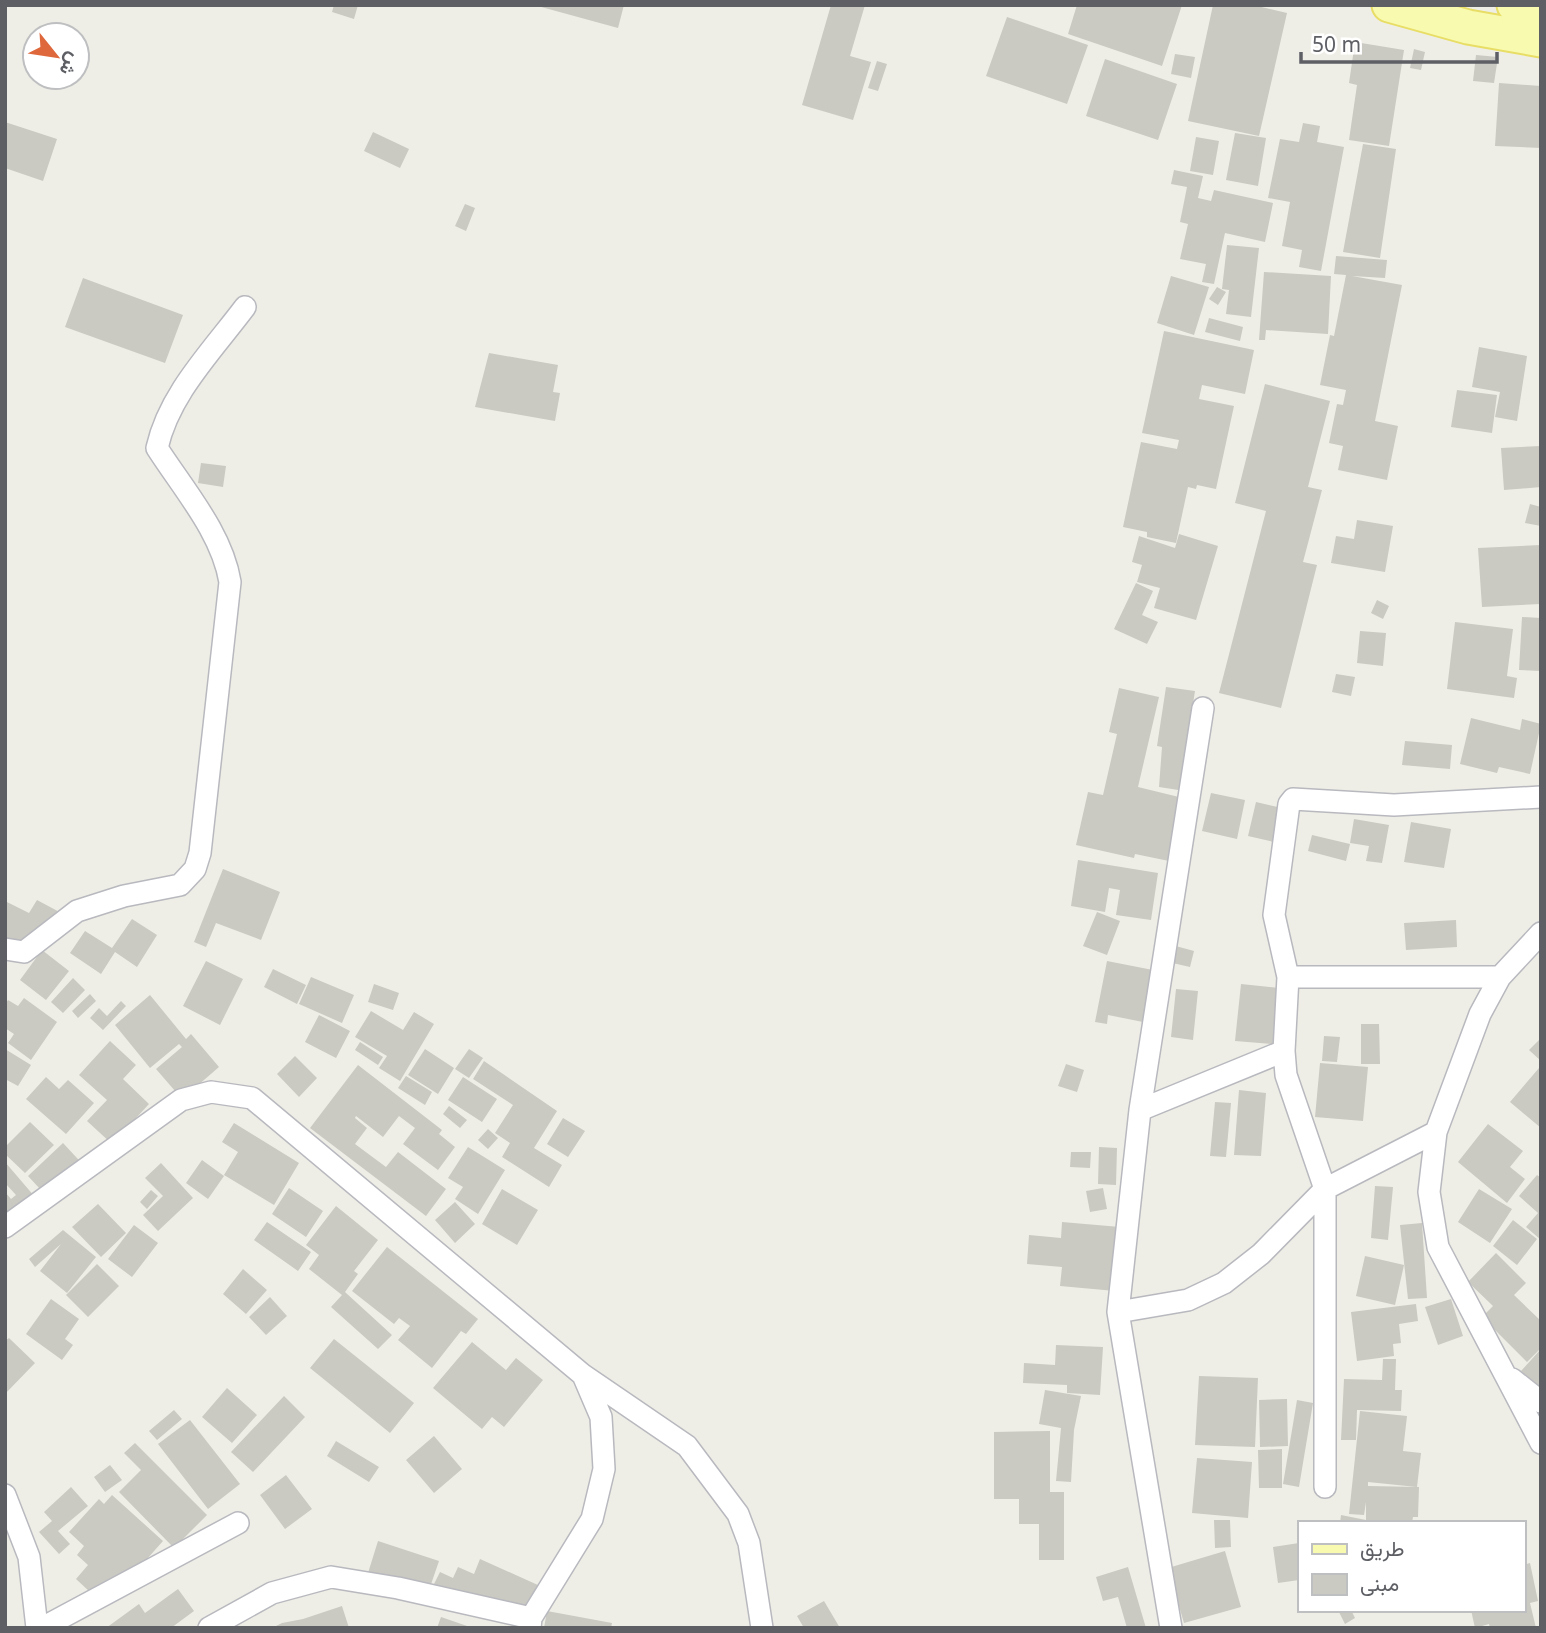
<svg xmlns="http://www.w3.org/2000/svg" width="1546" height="1633" font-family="'Noto Sans',Vazirmatn,sans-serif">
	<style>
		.building { fill: #cac9c2 }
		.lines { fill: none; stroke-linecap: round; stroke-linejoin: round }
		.street-casing { stroke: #b8b9bf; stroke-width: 24 }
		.primary-casing { stroke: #e8dd65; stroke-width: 37 }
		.street { stroke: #fff; stroke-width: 21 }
		.primary { stroke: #f8fab0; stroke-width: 33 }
	</style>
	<rect width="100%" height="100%" fill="#efeee6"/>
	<path class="building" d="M334 5H358L354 19 332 12Z
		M534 5H624L618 28Z
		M831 5H865L850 56 871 62 853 120 802 105Z
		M1077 5H1182L1162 66 1068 34Z
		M1213 5H1253L1287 13 1259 136 1188 121Z
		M1007 17 1088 45 1067 104 986 76Z
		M1355 42 1404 50 1389 146 1349 140 1357 85 1349 83Z
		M1414 49 1425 52 1421 70 1410 68Z
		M1175 54 1195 57 1191 78 1171 74Z
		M1476 55 1498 57 1494 83 1473 81Z
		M1105 59 1177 84 1158 140 1086 116Z
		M877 61 887 64 878 91 868 88Z
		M1499 83 1541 86V148L1495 146Z
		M5 122 57 139 43 181 5 168Z
		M1303 123 1320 126 1317 142 1344 147 1321 271 1299 267 1302 250 1282 246 1290 202 1268 198 1280 139 1299 142Z
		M373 132 409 149 400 168 364 151Z
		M1235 133 1266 138 1258 186 1226 180Z
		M1196 137 1219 141 1213 175 1190 171Z
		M1363 144 1396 149 1380 258 1343 252Z
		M1174 170 1203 176 1198 198 1211 201 1214 190 1273 203 1265 242 1225 233 1214 284 1202 282 1206 264 1180 259 1188 224 1180 222 1187 187 1171 184Z
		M465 204 475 208 466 231 455 226Z
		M1227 245 1259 248 1251 317 1226 314 1229 290 1222 289Z
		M1336 256 1387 260 1385 278 1352 276 1402 285 1375 421 1398 426 1387 480 1338 470 1343 446 1329 443 1337 404 1343 405 1346 390 1320 385 1330 335 1334 336 1346 275 1334 274Z
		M1264 272 1331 276 1328 334 1266 330 1265 340H1259Z
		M1171 276 1209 287 1194 335 1157 323Z
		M83 278 183 315 165 363 65 327Z
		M1217 287 1226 292 1218 305 1209 299Z
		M1209 318 1243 327 1240 341 1205 332Z
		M1164 331 1254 350 1245 394 1202 385 1199 399 1234 406 1216 489 1197 485 1196 489 1188 487 1176 543 1147 537V532L1123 527 1141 442 1177 449 1179 440 1142 433Z
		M1479 347 1527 356 1517 421 1495 417 1500 392 1472 387Z
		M489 353 558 365 553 392 560 393 555 421 475 407Z
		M1265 384 1330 401 1308 487 1322 490 1303 562 1317 565 1281 708 1219 693 1266 511 1235 503Z
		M1457 390 1497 395 1492 433 1451 427Z
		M1541 446V487L1504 490 1501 448Z
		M201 463 226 466 223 487 198 483Z
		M1530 504 1541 507V526L1525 523Z
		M1357 520 1393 526 1385 572 1331 563 1336 536 1354 539Z
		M1179 534 1218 546 1196 620 1154 608 1160 588 1137 582 1142 565 1132 562 1139 536 1175 548Z
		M1541 545V604L1482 607 1478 548Z
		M1136 583 1153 591 1142 615 1158 622 1147 644 1114 629Z
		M1377 600 1389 606 1383 619 1371 613Z
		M1522 617 1541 618V671L1519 670Z
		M1455 622 1513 629 1507 676 1517 678 1514 698 1447 689Z
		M1360 631 1386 633 1383 666 1357 663Z
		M1336 674 1355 677 1351 696 1332 692Z
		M1166 687 1195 691 1184 761H1189L1185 791 1159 787 1162 747 1157 746Z
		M1119 688 1159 697 1138 787 1183 798 1169 861 1135 854 1134 858 1076 845 1088 792 1103 795 1117 734 1109 732Z
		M1471 718 1520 730 1522 719 1541 724 1530 774 1499 767 1497 773 1460 764Z
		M1405 741 1452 745 1450 769 1402 765Z
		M1211 793 1245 800 1237 839 1202 831Z
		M1256 802 1286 809 1278 843 1248 836Z
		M1354 819 1389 825 1382 863 1366 861 1369 846 1350 843Z
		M1411 822 1451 829 1444 868 1404 862Z
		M1312 835 1350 844 1346 861 1308 851Z
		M1078 860 1158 873 1151 920 1116 915 1120 890 1109 888 1105 912 1071 906Z
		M223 869 280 892 261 940 216 923 206 947 194 942Z
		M37 900 65 915 25 951 5 941V906L7 902 29 913Z
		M1097 912 1120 921 1107 955 1083 946Z
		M132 919 157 935 137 967 115 952 101 974 70 953 85 931 112 948Z
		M1456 920 1457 947 1406 950 1404 923Z
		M1172 945 1194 951 1190 967 1168 962Z
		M42 950 69 971 46 1000 20 980Z
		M206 961 243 979 220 1025 183 1006Z
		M1107 961 1158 971 1148 1023 1108 1015 1107 1024 1095 1022Z
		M273 969 306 985 297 1004 264 987Z
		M311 977 354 995 342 1023 299 1004Z
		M73 978 85 990 63 1013 51 1002Z
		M374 984 399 993 393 1010 368 1002Z
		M1241 984 1279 988 1273 1044 1235 1041Z
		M1176 989 1198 991 1193 1040 1171 1037Z
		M90 994 96 1001 78 1018 72 1011Z
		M150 995 186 1039 191 1034 219 1067 182 1099 156 1069 182 1047 179 1044 150 1068 115 1025Z
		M24 998 57 1022 31 1060 8 1043 14 1034 5 1028V1005L8 1000 18 1006Z
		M121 1001 126 1006 103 1030 90 1018 99 1008 107 1016Z
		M371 1011 403 1030 414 1012 434 1024 400 1081 379 1068 387 1056 355 1037Z
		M319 1015 350 1031 336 1058 305 1042Z
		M1361 1024H1379L1380 1064H1361Z
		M1324 1036 1340 1037 1337 1062 1322 1061Z
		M1541 1038V1061L1529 1050Z
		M110 1041 136 1065 123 1079 149 1104 112 1144 87 1121 107 1100 79 1075Z
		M360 1042 383 1057 378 1065 355 1050Z
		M5 1049 31 1065 18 1086 5 1079Z
		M425 1049 454 1068 438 1094 408 1075Z
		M469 1049 483 1058 469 1078 455 1069Z
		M295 1056 317 1078 299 1097 277 1074Z
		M484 1061 557 1111 534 1148 562 1165 549 1187 502 1157 510 1143 495 1133 513 1105 473 1079Z
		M1320 1063 1368 1067 1363 1121 1315 1117Z
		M1066 1064 1084 1070 1077 1092 1058 1086Z
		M358 1065 442 1130 439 1134 455 1147 438 1170 403 1144 415 1128 399 1116 383 1137 356 1116 355 1118 367 1128 355 1144 386 1167 398 1152 446 1189 426 1216 310 1128Z
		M1539 1068 1541 1069V1128L1510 1102Z
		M406 1076 432 1092 425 1105 398 1088Z
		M46 1077 59 1089 68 1080 94 1103 66 1134 26 1099Z
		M463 1077 497 1099 482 1122 448 1100Z
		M1239 1090 1266 1093 1261 1156 1234 1155Z
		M1215 1102 1231 1103 1226 1157 1210 1156Z
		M449 1106 467 1120 460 1128 443 1114Z
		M563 1118 585 1131 568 1157 547 1144Z
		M30 1122 54 1145 25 1173 5 1154V1147Z
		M234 1123 299 1163 274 1205 224 1175 238 1152 222 1142Z
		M1488 1124 1523 1151 1510 1167 1525 1179 1507 1203 1458 1162Z
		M488 1129 498 1138 488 1149 478 1140Z
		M63 1143 89 1171 54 1204 28 1176Z
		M468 1147 505 1170 478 1214 455 1199 463 1187 448 1178Z
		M1099 1147 1117 1148 1116 1185 1098 1184Z
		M1071 1152H1091L1090 1168 1070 1167Z
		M202 1160 224 1176 208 1199 186 1183Z
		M5 1162 35 1197 5 1222V1192L11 1199 16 1195 5 1183Z
		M161 1163 193 1198 158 1231 143 1215 163 1196 145 1178Z
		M1537 1175 1541 1178V1240L1526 1227 1538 1213 1519 1196Z
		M1375 1186 1393 1187 1388 1240 1371 1238Z
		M289 1188 323 1211 306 1237 272 1214Z
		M1103 1188 1107 1209 1090 1212 1086 1191Z
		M502 1189 538 1210 517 1245 482 1224Z
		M1479 1189 1512 1209 1490 1243 1458 1222Z
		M151 1190 158 1196 147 1209 140 1202Z
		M455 1202 475 1224 455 1243 435 1220Z
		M98 1204 126 1233 101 1257 72 1227Z
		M336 1206 378 1240 354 1271 358 1274 345 1292 392 1335 378 1349 331 1307 342 1295 309 1269 319 1255 306 1245Z
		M1513 1220 1537 1239 1517 1265 1493 1246Z
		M267 1222 311 1252 298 1271 254 1240Z
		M1062 1222 1120 1227 1115 1291 1060 1286 1062 1267 1027 1264 1029 1235 1061 1238Z
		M1422 1223 1427 1298 1408 1299 1400 1225Z
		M134 1225 158 1243 132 1277 108 1259Z
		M63 1230 96 1257 67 1293 40 1271 61 1244 35 1267 29 1259Z
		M387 1247 478 1319 466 1334 461 1331 432 1368 398 1340 410 1326 399 1318 394 1324 352 1291Z
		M1496 1253 1526 1283 1514 1295 1541 1321V1348L1527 1362 1482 1317 1493 1306 1468 1282Z
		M1365 1256 1404 1265 1395 1305 1356 1296Z
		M97 1264 119 1286 88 1317 66 1295Z
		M243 1269 267 1290 246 1314 223 1294Z
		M270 1297 287 1316 266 1335 249 1317Z
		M51 1299 79 1319 65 1339 73 1345 62 1360 26 1334Z
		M1451 1299 1463 1336 1438 1345 1425 1307Z
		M1416 1304 1418 1321 1399 1324 1401 1343 1393 1344 1394 1356 1357 1361 1351 1312Z
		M9 1338 35 1363 5 1394V1341Z
		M334 1339 414 1403 390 1433 310 1368Z
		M472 1342 506 1370 516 1358 543 1380 504 1427 492 1417 482 1429 433 1388Z
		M1056 1345 1103 1347 1100 1395 1067 1393V1385L1023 1383 1024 1363 1055 1365Z
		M1541 1349V1389L1521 1371Z
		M1383 1359H1396L1395 1390H1402L1401 1411 1357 1410 1356 1440H1341L1344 1379 1382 1380Z
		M1199 1376 1258 1378 1255 1447 1195 1445Z
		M227 1388 257 1415 232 1443 202 1417Z
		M1045 1390 1081 1396 1074 1430 1071 1482 1056 1481 1061 1428 1039 1424Z
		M284 1396 305 1417 253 1472 231 1452Z
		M1287 1399 1288 1446 1260 1447 1259 1400Z
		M1297 1400 1313 1403 1299 1487 1283 1484Z
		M174 1410 182 1419 157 1440 149 1431Z
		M1360 1411 1407 1416 1403 1451 1421 1453 1417 1487 1368 1482V1486L1419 1487 1418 1517H1413L1412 1523H1340L1341 1515 1366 1520V1502L1364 1515 1349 1514Z
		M190 1420 240 1484 208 1509 158 1444Z
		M1050 1431V1492H1064V1560H1039V1524H1019V1499H994V1432Z
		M434 1436 462 1469 434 1493 406 1460Z
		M336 1441 379 1467 369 1482 327 1456Z
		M135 1443 207 1515 174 1548 119 1492 141 1470 124 1453Z
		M1282 1449V1488H1259L1258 1450Z
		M1197 1458 1252 1462 1248 1518 1192 1513Z
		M110 1465 122 1480 105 1492 94 1477Z
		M286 1475 312 1509 285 1529 260 1495Z
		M71 1487 88 1506 58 1531 70 1544 59 1554 39 1532 52 1521 44 1512Z
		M112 1495 163 1541 105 1606 76 1579 88 1565 77 1555 84 1546 69 1532 99 1499 104 1504Z
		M1214 1520H1230L1231 1547 1215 1548Z
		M378 1541 439 1561 428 1593 368 1573Z
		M1299 1543V1580L1278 1583 1273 1547Z
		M1225 1551 1241 1607 1184 1623 1168 1568Z
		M480 1559 549 1590 532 1628H520L432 1588 440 1572 453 1578 458 1567 474 1574Z
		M1530 1563 1538 1601 1530 1603 1536 1628H1490L1489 1624 1475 1628 1471 1610H1523V1565Z
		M1128 1567 1146 1628H1127L1118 1597 1103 1601 1096 1577Z
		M178 1589 194 1611 171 1628H106L139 1604 145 1613Z
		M824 1601 840 1628H804L797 1616Z
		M342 1606 349 1628H272L282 1623 303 1619Z
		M1338 1610H1351L1355 1618 1345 1624Z
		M547 1611 612 1623 611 1628H544Z
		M441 1617 470 1627V1628H437Z"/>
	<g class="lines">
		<defs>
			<path id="street" d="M1541 933 1500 977 1480 1014 1436 1132 1429 1192 1438 1247 1541 1443
				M5 949 24 952 77 911 124 896 180 885 195 869 200 853 230 582C222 533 184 490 157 448 169 394 212 351 245 307
				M1288 977 1274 915 1289 804 1293 799 1394 805 1541 797
				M1140 1110 1284 1051
				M5 1227 181 1100 211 1092 252 1098 583 1375 601 1417 604 1469 592 1519 531 1618 530 1628
				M1118 1312 1188 1300 1224 1283 1261 1254 1325 1189 1436 1132
				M583 1375 687 1446 738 1514 749 1543 762 1628
				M1512 1379 1541 1402
				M1325 1487V1189L1286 1075 1284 1051 1288 977H1500
				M5 1495 29 1557 37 1628
				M42 1628 238 1523
				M209 1628 272 1593 331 1577 398 1588 531 1618
				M1171 1628 1118 1312 1140 1110 1203 708"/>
			<path id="primary" d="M1389 5 1468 27 1541 40
				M1514 5 1541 9"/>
		</defs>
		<use href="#street" class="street-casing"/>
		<use href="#primary" class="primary-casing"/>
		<use href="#street" class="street"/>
		<use href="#primary" class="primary"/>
	</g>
	<rect width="1546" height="1633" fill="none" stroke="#5d5f65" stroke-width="14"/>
	<rect x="1298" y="1521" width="228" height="91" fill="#ffffff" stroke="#bebfc1" stroke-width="2"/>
	<rect x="1312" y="1544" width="35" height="10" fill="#f8fab0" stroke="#bebfc1" stroke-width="2"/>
	<text x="1360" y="1556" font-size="21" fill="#5d5f65">طريق</text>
	<rect x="1312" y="1574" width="35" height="21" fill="#cac9c2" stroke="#bebfc1" stroke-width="2"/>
	<text x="1360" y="1591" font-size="21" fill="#5d5f65">مبنى</text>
	<g transform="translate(56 56) rotate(120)"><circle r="33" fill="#ffffff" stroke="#bebfc1" stroke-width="2"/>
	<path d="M0-5L12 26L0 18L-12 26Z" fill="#de683c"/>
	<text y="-10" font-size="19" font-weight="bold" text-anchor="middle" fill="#5d5f65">ش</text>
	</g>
	<path d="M1301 52v10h196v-10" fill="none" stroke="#5d5f65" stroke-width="3.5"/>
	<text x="1312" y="52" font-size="21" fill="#5d5f65" stroke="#ffffff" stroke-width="5" paint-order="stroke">50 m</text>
</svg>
